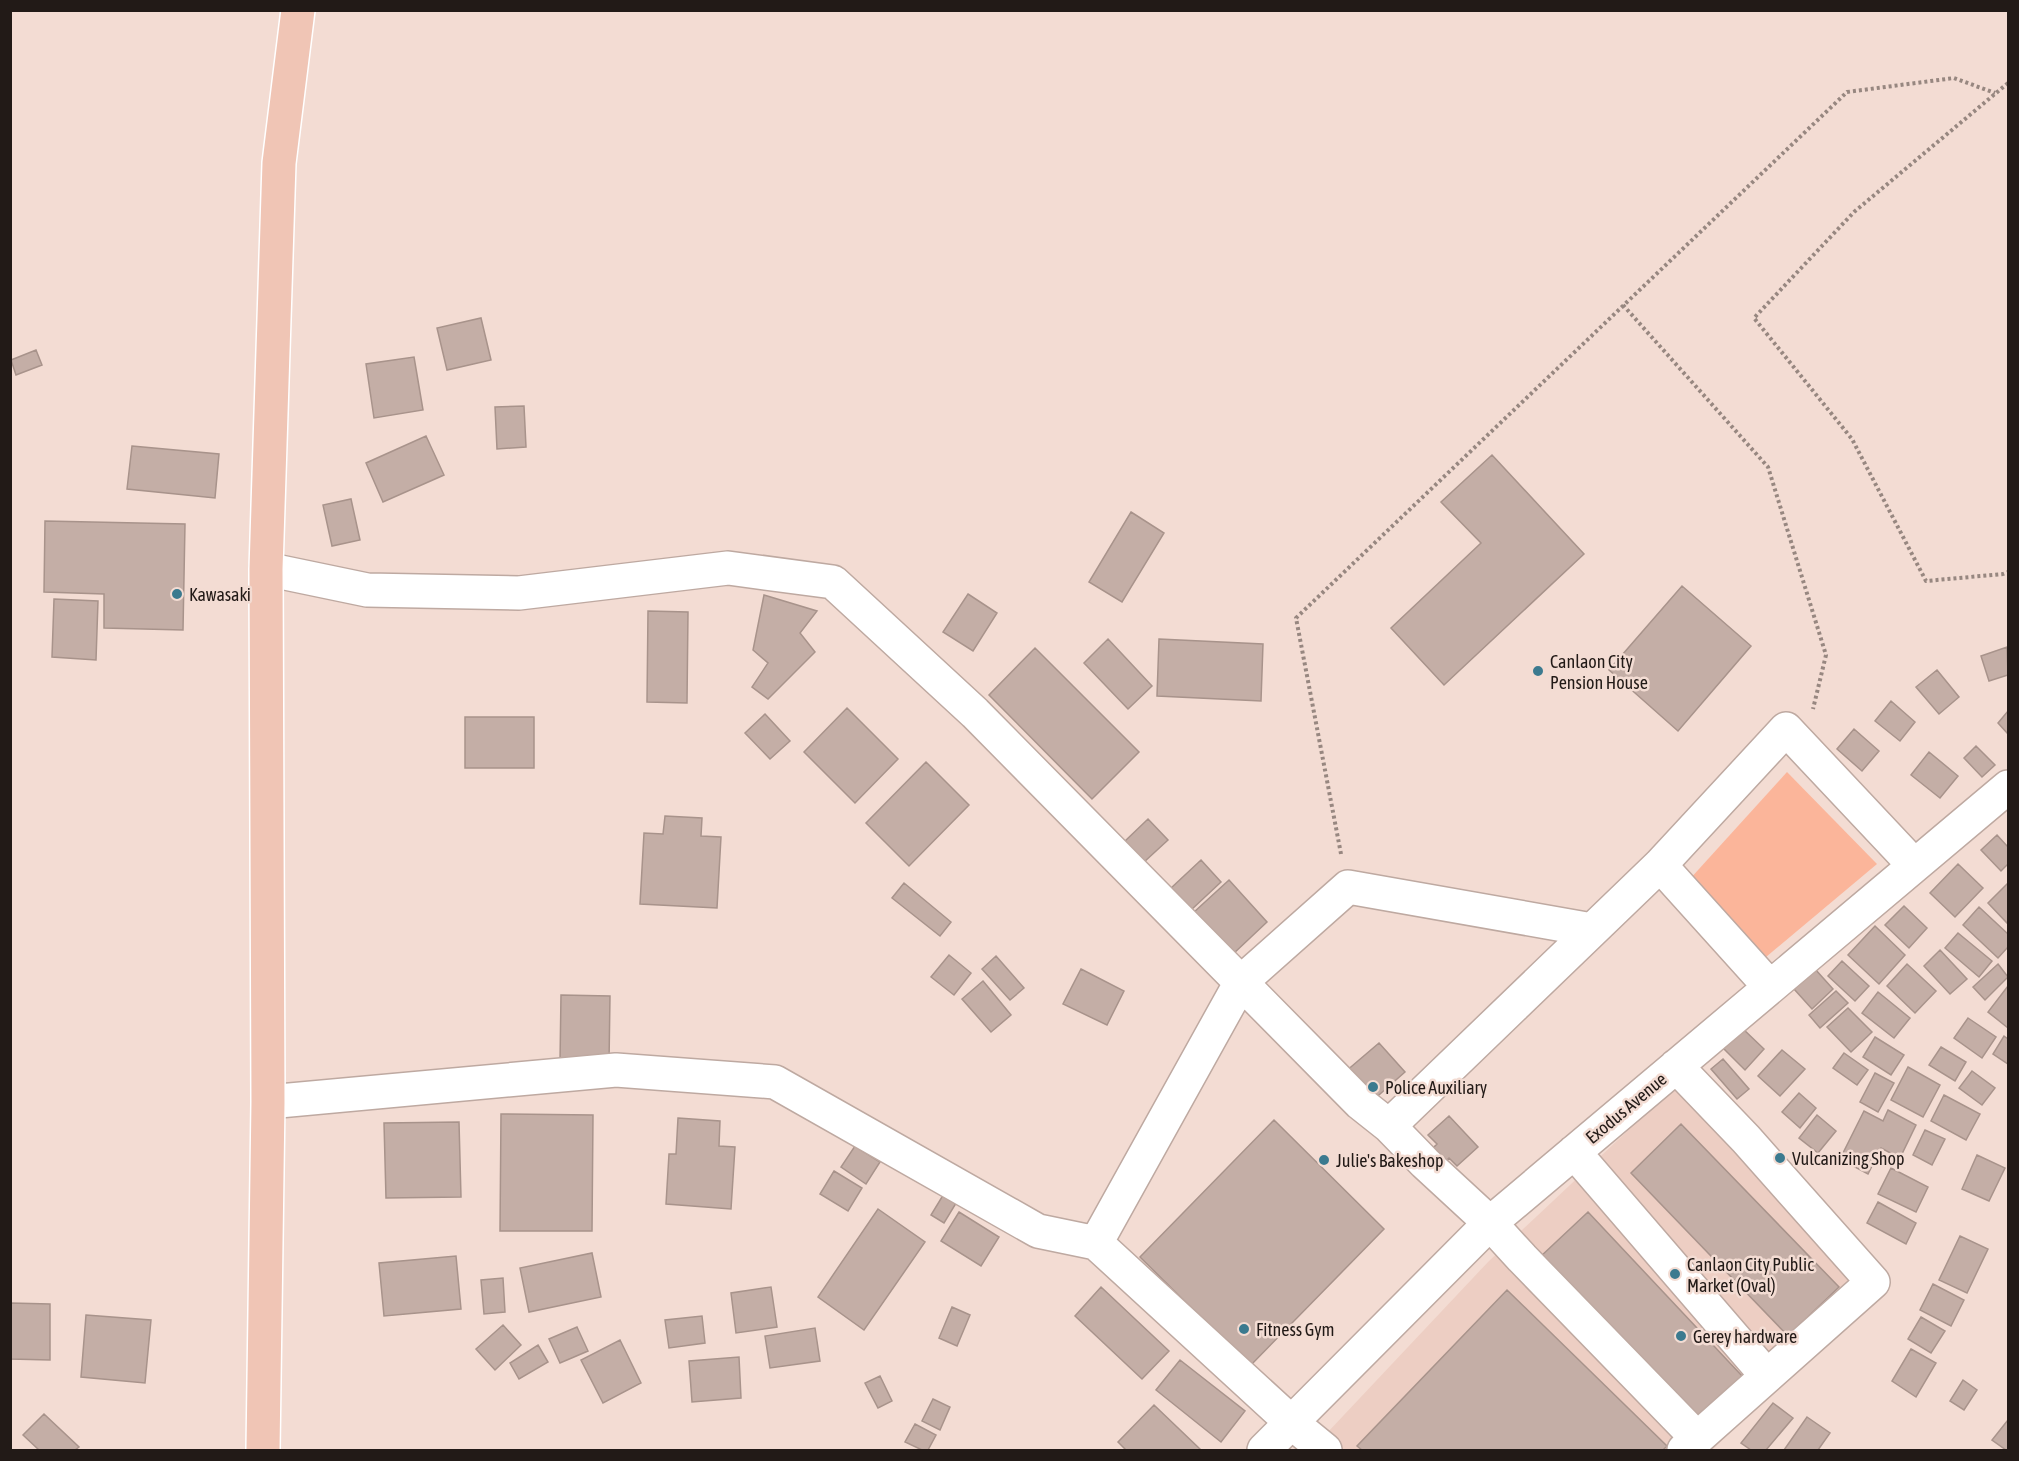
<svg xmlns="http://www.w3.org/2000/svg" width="2019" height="1461" font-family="'Asap Condensed',sans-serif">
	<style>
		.built { fill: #edcec3 }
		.green { fill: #fbb59a }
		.building { fill: #c4aea6; stroke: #a8938b; stroke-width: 1.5 }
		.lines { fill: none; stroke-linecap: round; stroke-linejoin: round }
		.minor-casing { stroke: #bea9a1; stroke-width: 36 }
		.major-casing { stroke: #fff; stroke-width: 36 }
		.path { stroke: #978780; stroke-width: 4; stroke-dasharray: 3 3; stroke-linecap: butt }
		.minor { stroke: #fff; stroke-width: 33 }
		.major { stroke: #f0c5b5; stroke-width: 33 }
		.poi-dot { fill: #3b7a8f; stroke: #f3dcd3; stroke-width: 2 }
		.labels { text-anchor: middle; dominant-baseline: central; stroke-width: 5; stroke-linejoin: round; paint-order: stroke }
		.poi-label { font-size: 18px; fill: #221a17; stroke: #f3dcd3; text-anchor: start }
		.street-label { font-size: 18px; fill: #221a17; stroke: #f3dcd3 }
	</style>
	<rect width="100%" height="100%" fill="#f3dcd3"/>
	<path class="built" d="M1687 1075 1884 1285 1712 1450H1311L1488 1262Z"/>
	<path class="green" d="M1787 772 1877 864 1760 962 1689 880Z"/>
	<path class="building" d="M481 318 491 360 447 370 437 328Z
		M36 350 42 365 16 375 11 360Z
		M414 357 423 410 374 418 366 364Z
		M524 406 526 447 497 449 495 407Z
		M426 436 444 475 383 502 366 463Z
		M132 446 219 454 215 498 127 489Z
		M1492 455 1584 554 1444 685 1391 628 1481 543 1441 502Z
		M351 499 360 540 332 546 323 505Z
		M1131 512 1164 533 1122 602 1089 582Z
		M45 521 185 524 183 630 104 628V594L44 592Z
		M1682 586 1751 646 1678 731 1609 670Z
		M968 594 997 613 973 651 943 632Z
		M764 595 817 611 800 633 815 652 768 699 752 687 768 663 753 650Z
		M54 599 98 601 96 660 52 657Z
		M648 611 688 612 687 703 647 702Z
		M1108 639 1152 686 1128 709 1084 663Z
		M1159 639 1263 644 1261 701 1157 696Z
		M2007 647 2008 675 1989 681 1981 656Z
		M1035 648 1139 752 1092 799 989 695Z
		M1937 670 1959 697 1939 714 1916 687Z
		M1891 701 1915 722 1900 741 1875 721Z
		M847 708 898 759 855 803 804 752Z
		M2008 711V734L1998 723Z
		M765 714 790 741 770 759 745 733Z
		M465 717H534V768H465Z
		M1854 729 1879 751 1862 771 1837 749Z
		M1976 746 1995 765 1982 777 1964 758Z
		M1929 752 1958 776 1940 798 1911 775Z
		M926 762 969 805 909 866 866 823Z
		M665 816 702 818 701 836 721 837 717 908 640 904 644 833 663 834Z
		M1148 819 1168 840 1143 863 1124 842Z
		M1997 835 2008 847V864L2001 871 1981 850Z
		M1201 860 1221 882 1190 911 1170 889Z
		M1958 864 1983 888 1955 917 1930 893Z
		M1229 880 1267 922 1232 955 1193 913Z
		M904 883 951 922 940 936 892 898Z
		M2008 883V924L1988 903Z
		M1904 906 1927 928 1909 948 1885 925Z
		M1979 907 2008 934V947L1998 958 1963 925Z
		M1875 926 1905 955 1879 984 1848 955Z
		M1958 933 1992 961 1979 977 1945 948Z
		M1940 950 1967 979 1950 994 1924 966Z
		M949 955 971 973 954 995 931 977Z
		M996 956 1024 988 1010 1000 982 969Z
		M1842 961 1869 986 1855 1001 1828 976Z
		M1907 964 1936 991 1915 1013 1887 986Z
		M1998 964 2008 977 1985 1000 1973 987Z
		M1081 969 1124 991 1107 1025 1063 1004Z
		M1815 969 1833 989 1812 1009 1794 989Z
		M983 981 1011 1015 991 1032 962 999Z
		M2008 986V1028L1988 1012Z
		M1836 991 1848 1003 1820 1028 1809 1015Z
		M1878 992 1910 1018 1894 1038 1862 1013Z
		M561 995 610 996 609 1063 560 1062Z
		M1848 1008 1872 1032 1851 1052 1827 1027Z
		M1968 1018 1996 1037 1982 1058 1954 1038Z
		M1741 1027 1764 1049 1745 1070 1722 1047Z
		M2004 1036 2008 1039V1064L1993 1054Z
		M1875 1037 1904 1055 1891 1075 1863 1057Z
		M1379 1043 1405 1072 1371 1102 1345 1072Z
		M1941 1047 1966 1062 1955 1081 1929 1065Z
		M1782 1050 1805 1069 1780 1096 1758 1076Z
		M1844 1053 1868 1070 1857 1085 1833 1068Z
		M1723 1059 1749 1089 1737 1099 1711 1069Z
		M1908 1067 1940 1085 1923 1117 1891 1100Z
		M1972 1071 1995 1088 1982 1105 1959 1088Z
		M1875 1073 1894 1083 1878 1112 1860 1102Z
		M1799 1093 1816 1108 1800 1128 1782 1112Z
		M1944 1095 1980 1114 1966 1140 1931 1121Z
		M1888 1110 1916 1125 1900 1158 1881 1148 1868 1174 1840 1159 1864 1111 1883 1121Z
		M501 1114 593 1115 592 1231H500Z
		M1817 1115 1836 1131 1818 1153 1799 1138Z
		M1449 1116 1478 1147 1457 1166 1449 1158 1441 1166 1428 1153 1437 1144 1428 1135Z
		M678 1118 720 1121 719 1146 735 1147 731 1209 666 1204 669 1154H676Z
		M1274 1120 1384 1229 1250 1366 1140 1257Z
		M459 1122 461 1197 386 1198 384 1123Z
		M1681 1124 1839 1287 1788 1336 1631 1173Z
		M1925 1130 1945 1139 1932 1165 1913 1155Z
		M855 1146 880 1162 866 1184 841 1167Z
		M1977 1155 2005 1168 1989 1201 1962 1189Z
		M1891 1168 1928 1187 1916 1212 1878 1194Z
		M834 1171 862 1188 848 1211 820 1194Z
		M948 1187 961 1195 944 1223 931 1215Z
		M1878 1202 1916 1223 1906 1244 1867 1223Z
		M878 1209 925 1242 864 1330 818 1297Z
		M959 1212 999 1237 981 1266 941 1241Z
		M1588 1212 1743 1377 1694 1423 1539 1258Z
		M1960 1236 1988 1249 1967 1293 1939 1280Z
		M592 1253 601 1297 529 1312 520 1268Z
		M456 1256 461 1309 384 1316 379 1263Z
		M503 1278 505 1312 484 1314 481 1280Z
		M1933 1284 1964 1300 1951 1326 1920 1310Z
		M771 1287 777 1327 736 1333 731 1293Z
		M1101 1287 1169 1351 1142 1379 1075 1316Z
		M1507 1290 1667 1446 1663 1450H1362L1357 1446Z
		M10 1303 50 1304V1360L10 1359Z
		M952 1307 970 1315 957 1346 939 1338Z
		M86 1315 151 1320 145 1383 81 1377Z
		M702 1316 705 1343 669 1348 665 1320Z
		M1921 1317 1945 1331 1931 1353 1908 1339Z
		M503 1325 521 1345 495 1370 476 1349Z
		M577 1327 588 1351 560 1363 549 1339Z
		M815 1328 820 1361 770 1368 765 1336Z
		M620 1340 641 1383 603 1403 581 1360Z
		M538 1345 548 1362 519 1379 510 1363Z
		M1911 1349 1936 1363 1916 1397 1892 1381Z
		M739 1357 741 1398 692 1402 689 1361Z
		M1180 1360 1245 1411 1221 1442 1156 1390Z
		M880 1376 892 1401 878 1408 865 1383Z
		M1963 1380 1977 1390 1964 1410 1950 1401Z
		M933 1399 950 1407 940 1430 922 1421Z
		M1773 1403 1793 1418 1766 1450H1751L1741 1443Z
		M1154 1405 1201 1450H1126L1118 1442Z
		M44 1414 79 1447 75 1450H39L23 1435Z
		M1807 1417 1830 1433 1818 1450H1784Z
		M2008 1420V1450H2006L1992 1440Z
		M915 1424 936 1435 928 1450H922L905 1442Z"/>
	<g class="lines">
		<defs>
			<path id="minor" d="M266 569 367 590 519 593 728 568 833 582 975 713 1360 1103 1389 1126 1425 1163 1490 1223 1522 1258 1697 1438
				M1660 865 1770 987
				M1676 1066 1746 1139 1873 1282 1684 1450
				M268 1102 616 1070 775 1082 1038 1231 1096 1243
				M1389 1126 1660 865 1786 729 1914 865
				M1574 1152 1767 1376
				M1264 1450 1490 1223 2008 787
				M1325 1450 1292 1423 1096 1243 1241 982 1348 887 1592 930"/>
			<path id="major" d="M263 1450 268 1102 266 569 279 163 298 10"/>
		</defs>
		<use href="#minor" class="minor-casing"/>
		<use href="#major" class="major-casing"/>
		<path class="path" d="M2008 83 1854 212 1754 318 1852 439 1926 581 2003 574 2008 572
			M1623 305 1768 467 1826 655 1813 709
			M1341 854 1296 618 1847 92 1954 78 1995 93"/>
		<use href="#minor" class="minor"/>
		<use href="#major" class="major"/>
	</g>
	<g class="poi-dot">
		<circle cx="177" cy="594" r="6"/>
		<circle cx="1538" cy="671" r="6"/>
		<circle cx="1373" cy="1087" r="6"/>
		<circle cx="1780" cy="1158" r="6"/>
		<circle cx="1324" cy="1160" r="6"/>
		<circle cx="1675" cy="1274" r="6"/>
		<circle cx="1244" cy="1329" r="6"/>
		<circle cx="1681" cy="1336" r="6"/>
	</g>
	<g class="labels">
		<g class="poi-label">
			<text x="189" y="594">Kawasaki</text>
			<text x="1550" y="661">Canlaon City<tspan x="1550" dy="21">Pension House</tspan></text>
			<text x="1385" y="1087">Police Auxiliary</text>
			<text x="1792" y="1158">Vulcanizing Shop</text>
			<text x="1336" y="1160">Julie's Bakeshop</text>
			<text x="1687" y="1264">Canlaon City Public<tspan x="1687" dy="21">Market (Oval)</tspan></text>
			<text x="1256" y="1329">Fitness Gym</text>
			<text x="1693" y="1336">Gerey hardware</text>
		</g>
		<g class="street-label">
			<text transform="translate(1626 1108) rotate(-40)">Exodus Avenue</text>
		</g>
	</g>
	<rect width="2019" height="1461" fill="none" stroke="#221a17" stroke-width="24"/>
</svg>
